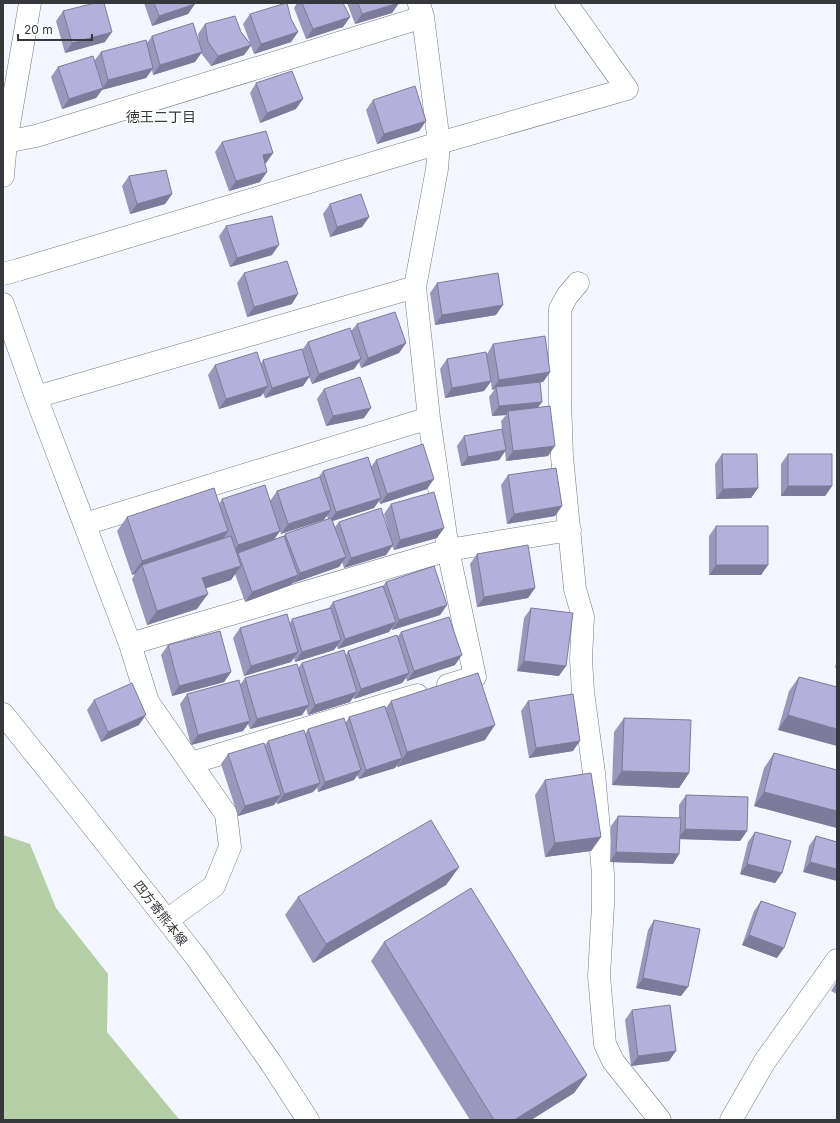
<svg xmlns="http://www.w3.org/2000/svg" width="840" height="1123" font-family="Inter,'Noto Sans JP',sans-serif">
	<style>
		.forest { fill: #b4cea5 }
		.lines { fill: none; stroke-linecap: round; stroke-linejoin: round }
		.street-casing { stroke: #767a82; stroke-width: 23 }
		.secondary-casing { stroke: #767a82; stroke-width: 23 }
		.street { stroke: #fff; stroke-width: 22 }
		.secondary { stroke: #fff; stroke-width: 22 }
		.wall { fill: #9a97bc; fill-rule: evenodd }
		.shaded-wall { fill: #7d7b99 }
		.building { fill: #b3b0db; stroke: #7d7b99 }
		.labels { text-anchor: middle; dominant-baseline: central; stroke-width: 3.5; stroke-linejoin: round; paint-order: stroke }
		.street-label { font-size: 13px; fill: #36383c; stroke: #fff }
		.neighbourhood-label { font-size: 14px; fill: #36383c; stroke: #fff }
	</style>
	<rect width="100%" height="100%" fill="#f3f6fe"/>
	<path class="forest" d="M3 835 30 844 56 908 108 974 107 1032 178 1118 181 1120H3Z"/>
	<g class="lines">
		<defs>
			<path id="street" d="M6 142 36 136 423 17
				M3 176 6 142 30 3
				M3 274 18 270 439 143 627 89 566 3
				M578 283 567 296 560 309V400L562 457 575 589 583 617 581 659 583 692 594 773 603 874V905L599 976 605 1044 613 1061 660 1120
				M415 287 437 169 439 143 423 17 419 4
				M3 304 36 397 130 644 148 702 226 814 230 847 214 886 167 920
				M36 397 415 287 429 418 448 550 475 677 448 685
				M85 524 429 418
				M130 644 448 550 570 530
				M191 763 417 695
				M731 1120 765 1061 837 960"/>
			<path id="secondary" d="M3 714 65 791 196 957 271 1063 308 1120"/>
		</defs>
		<use href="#street" class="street-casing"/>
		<use href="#secondary" class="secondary-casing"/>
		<use href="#street" class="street"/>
		<use href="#secondary" class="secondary"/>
	</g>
	<path class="wall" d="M144 3H195L188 14 152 26Z
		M297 3H343L350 17 343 27 306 39 294 8Z
		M347 3H399L392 13 355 24Z
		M63 11 105 42 65 53 56 21Z
		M250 14 291 19 298 32 291 42 254 54 251 46 244 55 211 66 201 53 195 62 153 75 152 70 146 78 102 90 96 98 62 109 51 77 58 67 94 61 101 52 147 43 152 36 199 43 198 34 205 24 241 32 250 43 243 24Z
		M256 83 296 109 260 123 250 93Z
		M373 100 426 121 419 131 377 144 366 110Z
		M222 142 273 153 266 163H265L260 182 229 191 215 152Z
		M129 176 172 194 165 204 130 214 122 186Z
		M330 204 369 217 362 227 330 237 323 214Z
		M226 226 272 255 230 267 219 236Z
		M244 273 292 304 247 317 237 283Z
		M437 283 496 315 435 325 430 293Z
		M357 324 406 343 399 353 361 368 359 362 354 369 312 384 309 377 303 386 265 398 263 393 261 396 219 409 208 375 215 365 261 364 263 360 302 350 308 342 351 331Z
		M493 344 550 372 543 382H540L542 402 538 407 548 456 506 461 505 451 499 460 461 466 457 446 464 436 503 437 501 421 506 415 492 416 489 397 495 389 492 390 491 382 484 391 445 398 440 369 447 359 487 354Z
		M324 389 364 418 326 426 317 399Z
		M722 454 758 488 751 498 716 499 715 464Z
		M788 454 832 486 825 496H781V464Z
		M376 460 427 489 380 504 379 501 374 508 333 521 335 527 339 522 388 528 384 514 391 504 444 528 437 538 394 550 392 546 386 555 344 568 342 562 339 567 293 583 291 585 245 602 235 574 231 580 206 588 197 609 147 625 132 579 135 574 132 575 117 531 127 517 219 504 222 499 270 501 277 491 318 478 323 471 371 467ZM327 516 328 519 285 534 284 536 274 539 280 531 281 534Z
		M508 475 562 506 555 516 507 524 501 485Z
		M716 526 768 565 761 575H709V536Z
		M477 554 535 588 528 598 477 607 470 564Z
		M386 582 447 605 440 615 392 630 391 628 389 632 338 649 337 646 334 650 295 662 294 658 291 662 244 676 233 638 240 628 290 623 292 619 329 608 333 602 383 586Z
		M531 608 559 676 517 671 524 618Z
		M401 632 455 665 407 681 406 678 402 683 354 699 353 697 350 702 308 715 306 708 302 715 250 729 248 724 243 731 191 745 180 704 187 694 240 685 245 678 298 668 302 663 346 655 348 651 397 638Z
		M168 645 231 672 224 682 172 696 161 655Z
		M837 658V668H835Z
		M799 677 837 687 778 730 789 691Z
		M94 700 139 725 101 742 87 710Z
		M391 701 485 740 397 767V765L395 768 359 779 357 775 354 780 318 792 317 788 313 792 277 804 276 802 274 805 238 816 221 764 228 754 265 745 268 741 305 734 308 729 346 722 349 717 386 708Z
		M528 701 573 751 529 758 521 711Z
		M624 718 689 773 679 788 612 785 614 732Z
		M774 753 837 770V828L754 806 764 768Z
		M545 780 601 837 591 851 545 857 535 795Z
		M686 795 747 831 740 841 680 839 679 854 673 864 610 862 611 826 618 816 679 818V805Z
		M755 832 782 873 775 883 740 874 748 842Z
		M816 836 837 842 803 872 809 846Z
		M459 867 446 885 313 963 285 915 298 897Z
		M761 901 777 958 742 945 754 911Z
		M654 920 681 996 636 988 648 930Z
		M384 942 587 1075 574 1093 531 1120H470L371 961Z
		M837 981V994L831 991Z
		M632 1010 669 1061 631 1066 625 1020Z"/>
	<path class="shaded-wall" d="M399 3 392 13 355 24 362 14Z
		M195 4 188 14 152 26 159 16Z
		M350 17 343 27 306 39 313 29Z
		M112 32 105 42 65 53 72 43Z
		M298 32 291 42 254 54 261 44Z
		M251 45 244 55 211 66 218 56Z
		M202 52 195 62 153 75 160 65Z
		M153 68 146 78 102 90 96 98 62 109 69 99 102 89 108 80Z
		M303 99 296 109 260 123 267 113Z
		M426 121 419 131 377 144 384 134Z
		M273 153 266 163 256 165 263 155Z
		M267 172 260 182 229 191 236 181Z
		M172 194 165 204 130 214 137 204Z
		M369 217 362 227 330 237 337 227Z
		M279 245 272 255 230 267 237 258Z
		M298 294 292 304 247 317 254 307Z
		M503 305 496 315 435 325 442 315Z
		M406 343 399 353 361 368 368 358Z
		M361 359 354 369 312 384 319 374Z
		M550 372 543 382 496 389V387L495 389 492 390 499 380Z
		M310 376 303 386 265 398 272 388Z
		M491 381 484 391 445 398 452 388Z
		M268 386 261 396 219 409 226 399Z
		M542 402 535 411H508L506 415 492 416 499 406Z
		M371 408 364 418 326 426 333 416Z
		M555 446 548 456 506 461 513 451Z
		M506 450 499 460 461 466 468 457Z
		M434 479 427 489 380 504 387 494Z
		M788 486H832L825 496H781Z
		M758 488 751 498 716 499 723 489Z
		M381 498 374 508 329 522 336 512Z
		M562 506 555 516 507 524 514 514Z
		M331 510 324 520 281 534 288 524Z
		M444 528 437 538 394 550 400 540Z
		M228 531 218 546 142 565 135 574 132 575 142 561Z
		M280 531 273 541 231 555 238 545Z
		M393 545 386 555 344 568 351 558Z
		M346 557 339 567 293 583 300 573Z
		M716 565H768L761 575H709Z
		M241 566 231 580 192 593 202 578Z
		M298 575 291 585 245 602 252 592Z
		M535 588 528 598 477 607 484 597Z
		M208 594 197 609 147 625 157 611Z
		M447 605 440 615 392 630 399 620Z
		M396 622 389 632 338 649 345 639Z
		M341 640 334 650 295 662 302 652Z
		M298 652 291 662 244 676 251 666Z
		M462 655 455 665 407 681 414 671Z
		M524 661 566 666 559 676 517 671Z
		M231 672 224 682 172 696 179 686Z
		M409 673 402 683 354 699 361 689Z
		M357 692 350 702 308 715 315 705Z
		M309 705 302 715 250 729 257 719Z
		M146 715 139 725 101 742 108 732Z
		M788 715 837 729V746L778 730Z
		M250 721 243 731 191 745 198 735Z
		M495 725 485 740 397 767 407 752Z
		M580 741 573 751 529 758 536 748Z
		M402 758 395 768 359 779 366 770Z
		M361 770 354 780 318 792 325 782Z
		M622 771 689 773 679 788 612 785Z
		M320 783 313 792 277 804 284 794Z
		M764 792 837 811V828L754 806Z
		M281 795 274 805 238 816 245 806Z
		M685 829 747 831 740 841 678 839Z
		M601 837 591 851 545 857 555 843Z
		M616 852 679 854 673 864 610 862Z
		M810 862 837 869V881L803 872Z
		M747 864 782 873 775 883 740 874Z
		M459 867 446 885 313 963 326 944Z
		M749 935 784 948 777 958 742 945Z
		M643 978 688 987 681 996 636 988Z
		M676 1051 669 1061 631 1066 638 1056Z
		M587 1075 574 1093 531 1120H514Z"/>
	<path class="building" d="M95 3H104L112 32 72 43 63 11Z
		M154 3H195V4L159 16Z
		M286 3H287L291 19 298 32 261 44 256 31 250 14Z
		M302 3H343L350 17 313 29Z
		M358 3H399L362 14Z
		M235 16 241 32 251 45 218 56 208 42 205 24Z
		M193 23 202 52 160 65 152 36Z
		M146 40 153 68 108 80 101 52Z
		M93 56 103 88 69 99 58 67Z
		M292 71 303 99 267 113 256 83Z
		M415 86 426 121 384 134 373 100Z
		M266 131 273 153 263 155 267 172 236 181 222 142Z
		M166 170 172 194 137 204 129 176Z
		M361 194 369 217 337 227 330 204Z
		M272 216 279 245 237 258 226 226Z
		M287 261 298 294 254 307 244 273Z
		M498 273 503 305 442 315 437 283Z
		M395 312 406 343 368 358 357 324Z
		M350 328 361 359 319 374 308 342Z
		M545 336 550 372 499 380 493 344Z
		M302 349 310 376 272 388 263 360Z
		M257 352 268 386 226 399 215 365Z
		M486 352 491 381 452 388 447 359Z
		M360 377 371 408 333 416 324 389Z
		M540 382 542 402 499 406 496 387Z
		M550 406 555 446 513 451 508 411Z
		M502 429 506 450 468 457 464 436Z
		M423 444 434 479 387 494 376 460Z
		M722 454H757L758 488 723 489Z
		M788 454H832V486H788Z
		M368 457 381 498 336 512 323 471Z
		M556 468 562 506 514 514 508 475Z
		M320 477 331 510 288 524 277 491Z
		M265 485 280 531 238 545 222 499Z
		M214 488 228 531 142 561 127 517Z
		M434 492 444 528 400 540 391 504Z
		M381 508 393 545 351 558 339 522Z
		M331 518 346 557 300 573 285 534Z
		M716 526H768V565H716Z
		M231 536 241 566 202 578 208 594 157 611 142 565Z
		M284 536 298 575 252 592 238 553Z
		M528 545 535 588 484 597 477 554Z
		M434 566 447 605 399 620 386 582Z
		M383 586 396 622 345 639 333 602Z
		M331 608 341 640 302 652 292 619Z
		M531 608 573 613 566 666 524 661Z
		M287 614 298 652 251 666 240 628Z
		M449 617 462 655 414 671 401 632Z
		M220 631 231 672 179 686 168 645Z
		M397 635 409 673 361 689 348 651Z
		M344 650 357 692 315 705 302 663Z
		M297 664 309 705 257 719 245 678Z
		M478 673 495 725 407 752 391 701Z
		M799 677 837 687V729L788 715Z
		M239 680 250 721 198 735 187 694Z
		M132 683 146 715 108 732 94 700Z
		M573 694 580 741 536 748 528 701Z
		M385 706 402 758 366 770 349 717Z
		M344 718 361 770 325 782 308 729Z
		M624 718 691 720 689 773 622 771Z
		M304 730 320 783 284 794 268 741Z
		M264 743 281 795 245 806 228 754Z
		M774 753 837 770V811L764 792Z
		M591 773 601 837 555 843 545 780Z
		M686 795 748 797 747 831 685 829Z
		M618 816 681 818 679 854 616 852Z
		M431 820 459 867 326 944 298 897Z
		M755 832 791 841 782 873 747 864Z
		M816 836 837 842V869L810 862Z
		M471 888 587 1075 514 1120H494L384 942Z
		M761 901 796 913 784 948 749 935Z
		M654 920 700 929 688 987 643 978Z
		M670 1005 676 1051 638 1056 632 1010Z"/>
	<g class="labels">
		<g class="street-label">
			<text transform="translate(161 913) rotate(52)">四方寄熊本線</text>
		</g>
		<g class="neighbourhood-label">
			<text x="161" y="116">徳王二丁目</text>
		</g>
	</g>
	<rect width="840" height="1123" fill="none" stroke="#36383c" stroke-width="8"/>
	<path d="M18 34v6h74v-6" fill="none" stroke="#36383c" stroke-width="2"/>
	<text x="24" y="34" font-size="12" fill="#36383c" stroke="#ffffff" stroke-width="3" paint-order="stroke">20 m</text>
</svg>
